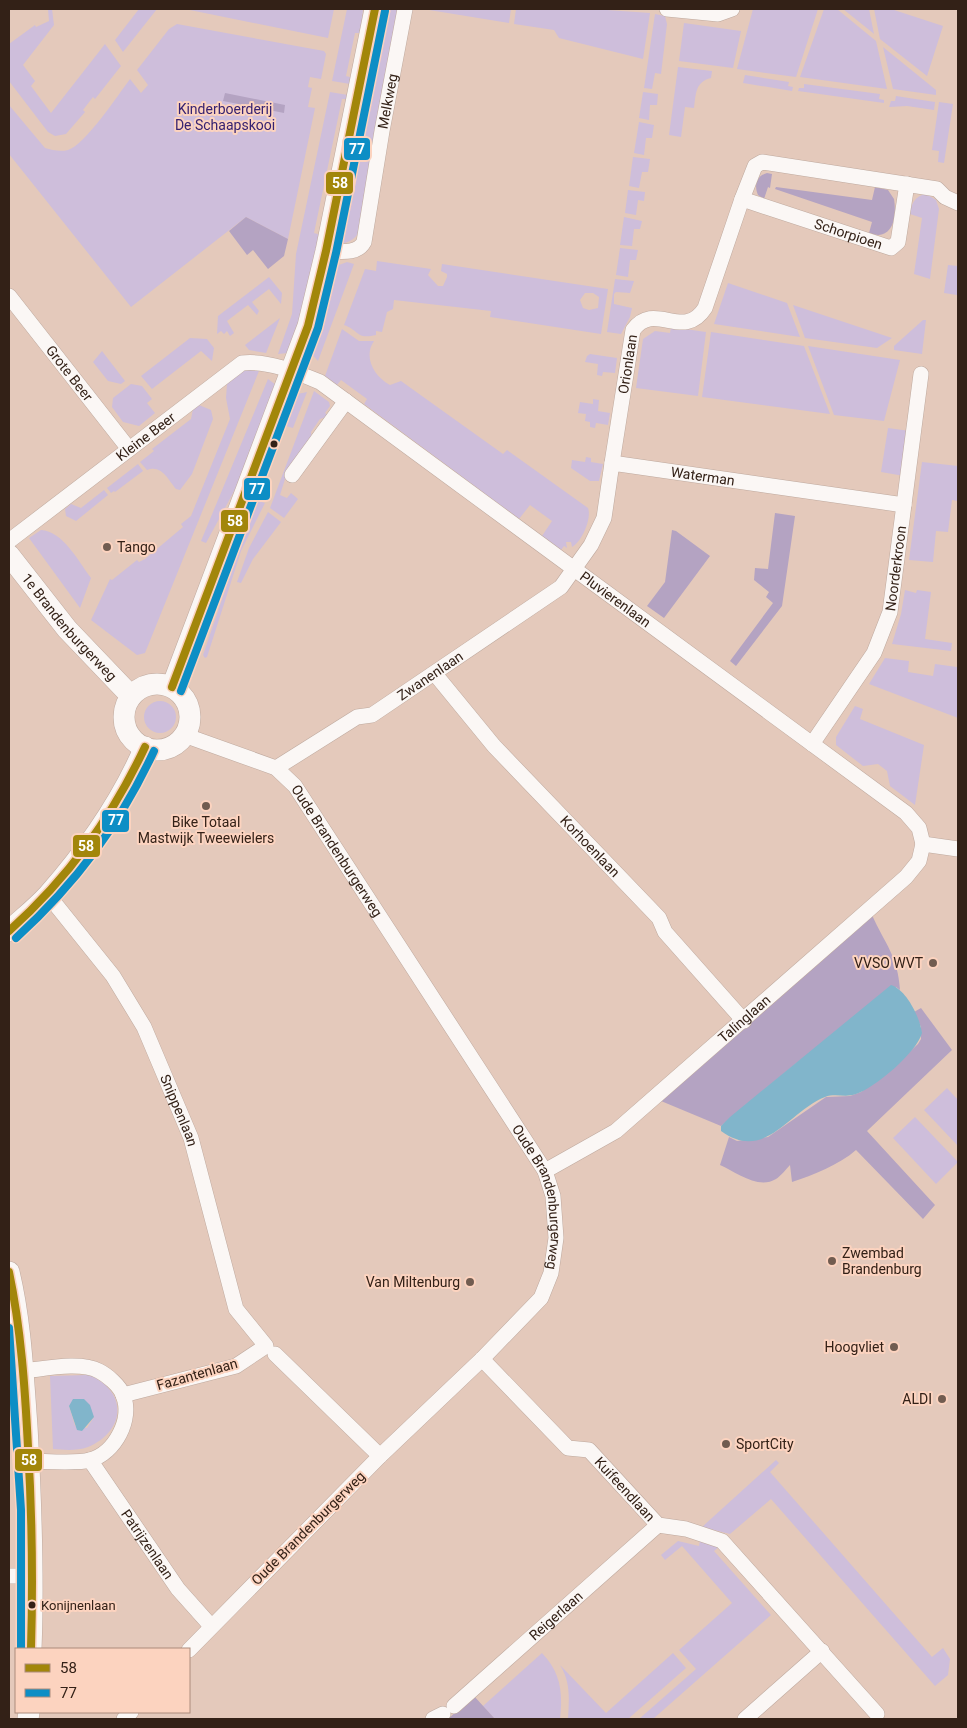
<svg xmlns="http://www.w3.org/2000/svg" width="967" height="1728" font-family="Roboto,sans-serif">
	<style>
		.green { fill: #cebedb; fill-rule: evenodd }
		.forest { fill: #b4a3c2 }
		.water { fill: #81b5cb }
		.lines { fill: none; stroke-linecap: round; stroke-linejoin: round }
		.street-casing { stroke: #bea99e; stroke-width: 16 }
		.secondary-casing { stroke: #bea99e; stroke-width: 22 }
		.street { stroke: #fbf7f5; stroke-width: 15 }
		.secondary { stroke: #fbf7f5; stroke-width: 21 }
		.bus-1-casing { stroke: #fcd3bf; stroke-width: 11 }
		.bus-2-casing { stroke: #fcd3bf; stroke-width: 11 }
		.bus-1 { stroke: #a2860a; stroke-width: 8 }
		.bus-2 { stroke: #0d8ec5; stroke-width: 8 }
		.bus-dot { fill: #332117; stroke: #fcd3bf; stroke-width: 2 }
		.poi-dot { fill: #715c50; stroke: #fcd3bf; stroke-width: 2 }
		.labels { text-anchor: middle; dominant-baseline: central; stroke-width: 4; stroke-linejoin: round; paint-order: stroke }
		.bus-label { font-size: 13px; fill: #332117; stroke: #fcd3bf; text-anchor: start }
		.street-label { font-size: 14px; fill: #332117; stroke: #fcd3bf }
		.park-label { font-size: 14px; fill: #362271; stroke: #fcd3bf }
		.poi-label { font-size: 14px; fill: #332117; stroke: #fcd3bf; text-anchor: end }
		.line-badge { stroke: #fcd3bf; stroke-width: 2 }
		.badge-label { font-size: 14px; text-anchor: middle; font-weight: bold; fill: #fff }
	</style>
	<rect width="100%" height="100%" fill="#e4c9bb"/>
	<path class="green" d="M48 9H52L54 25 23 65 35 81 31 86 51 113 105 44 121 66 95 99 93 97 83 110 85 112 66 134 55 136 48 132 9 81V44L35 25 36 27 49 21Z
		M139 9H157L123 52 115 40Z
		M185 9H334L328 38Z
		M347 9H363L361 33H355L346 76 353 78 350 84 332 81Z
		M387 9H401L359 232C354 240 347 245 337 242L339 234 344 235 384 38 378 37Z
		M423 9H511L509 23Z
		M516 9H593L650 13 643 59 559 38 554 30 514 24Z
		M753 9H818L796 77 737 69Z
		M824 9H837L876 41 887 89 800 77Z
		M843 9H869L874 34 873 33Z
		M874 9H891L943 26 927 76 880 39Z
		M655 14 665 16 667 24 661 74 655 73 652 89 644 88Z
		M684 23 741 31 733 68 679 61Z
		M177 24 324 51 326 54 321 79 310 77 308 87 312 88 308 107 315 108 288 239 246 217 131 307 9 154V105L45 148C52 150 60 152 68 150 85 145 118 95 130 79L141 93 148 85 137 70 169 29Z
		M883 47 936 90V95L893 89Z
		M678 67 712 71 711 78C695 82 696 94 694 108L685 107 681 137 669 135Z
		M745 75 789 82 788 86 793 87 792 91 743 83Z
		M804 84 880 94 879 99 884 100V103L798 91 799 88H804Z
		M330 92 348 95V99H342L314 233 321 235 305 301 288 353 278 354 292 314 296 254Z
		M643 92 658 94 657 105H650L649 120 639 118Z
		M896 96 935 102 934 110 907 106 889 107 891 101H895Z
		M939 102 953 104 944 163 938 162 939 151 932 150Z
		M639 122 654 125 652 138H646L644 155 634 153Z
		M633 157 650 159 648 172H642L639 188 629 186Z
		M628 190 645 192 644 201 638 200 636 215 625 213Z
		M926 194 936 200 939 209 930 279 914 274 922 218 910 214C911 204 915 196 926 194Z
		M624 217 642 221 640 229H634L632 246 620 245Z
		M620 248 638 250 636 260H630L628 277 616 275Z
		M377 261 431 269 428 275 438 286H443L447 277V274L441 271 442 264 608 289 601 334 490 317 491 311 394 300 393 309 387 312 382 332 376 331V335C356 340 359 330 344 325L365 269 376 271ZM585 293H593L599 297 598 308 589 310 583 308 580 300Z
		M347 262 354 264 318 361 309 351 331 268Z
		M948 265 958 266 957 295 944 293Z
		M269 277 282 293 281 304 269 289 252 302 259 311 257 315 248 305 227 321 234 333 230 336 227 331 224 334 221 331 217 334 218 316Z
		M615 279 634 281 630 293 616 292 614 294V304L632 308 630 317 621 334 607 332Z
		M728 283 787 303 800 337 714 324Z
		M793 305 892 338 877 348 805 338Z
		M280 318 266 353 249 350 245 345Z
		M923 320H926L922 354 894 350V346Z
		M671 327 706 332 698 396 636 388 643 339 655 331 670 333Z
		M342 329 359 341H374C363 357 374 376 390 385L401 381 503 454 507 450 588 508C592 518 582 542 572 547L571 542H566L567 548 564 546 561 550 542 536 552 521 530 505 519 519 364 404 367 399 341 380 337 385 325 376Z
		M711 332 804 346 830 414 702 397Z
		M190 338 207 339 214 348 212 361 201 351 152 389 141 376Z
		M808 346 900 360 884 421 834 415Z
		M102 351 125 381 121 384 108 381 93 362Z
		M590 354 617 358 615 373 603 372 602 376 597 375 598 364 585 362 587 356Z
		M247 370 259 371 145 653 137 655 91 620 110 579 112 580 137 560 139 562 145 559 183 527 181 524 191 516 230 419 226 398 227 384 240 372Z
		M268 379 276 385 238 484 206 543 201 541Z
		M131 384 142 386 152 399 147 403 155 413 139 426 123 422 112 407 113 398Z
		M314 391 329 402 330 406 325 413 329 416 320 419 311 432 312 440 286 476 280 495 287 498 291 493 298 499 284 518 270 508Z
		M307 392 293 428 282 425 293 395Z
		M593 399 599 400 598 411 610 413 608 425 596 423 595 428 590 427V422L585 421 586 414 578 413 580 402 593 404Z
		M199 405 211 410 213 419 192 474 180 490 176 489C168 479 161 464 147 470L140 462 154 451 152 449 191 419 193 409Z
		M888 428 910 431 904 476 881 472Z
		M586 457 591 458V462L603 464 599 481H590L571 468 572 460 585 462Z
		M922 462 958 466V501L952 500 948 532 936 531 933 562 909 560Z
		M138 464 143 471 115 492 114 491 111 493 107 488Z
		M104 490 108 495 76 521 66 516 65 509 71 504 81 508Z
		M256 500 265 503 241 551 207 657 205 658 203 655Z
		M268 512 281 522 253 559 241 583 237 582 249 548Z
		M41 530C63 531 79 562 91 578L80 608 29 538Z
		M905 590 916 593 917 590 931 592 925 639 952 643 951 651 892 644 901 614Z
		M885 658 909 661 908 672 933 676 935 664 957 667 958 718 869 684Z
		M144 717a16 16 0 1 1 32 0a16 16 0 1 1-32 0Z
		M855 706 863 709 860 719 924 745 915 805 890 786 887 771 878 764 863 766 836 745V737Z
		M947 1088 958 1100V1146L924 1110Z
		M915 1117 958 1162 936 1184 893 1138Z
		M89 1375C128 1391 126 1431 88 1447 77 1451 64 1450 53 1449L50 1376ZM69 1406 94 1417 87 1428 75 1426Z
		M776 1460 779 1463 770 1472 932 1657 943 1648 950 1659 948 1675 935 1686 771 1499 730 1534 702 1527Z
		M700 1540 720 1546 714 1551 771 1615 653 1719H639L696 1669 679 1650 732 1603 682 1546 665 1560 661 1555 678 1541 699 1546Z
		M542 1653C561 1673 563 1693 560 1719H495L483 1706Z
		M673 1653 686 1668 628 1719H568C569 1700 571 1682 560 1665L606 1713Z"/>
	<path class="forest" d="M225 93 285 105 284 113 223 101Z
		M767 173 772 174 770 188 768 187 764 199 758 195C754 186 756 176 767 173Z
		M776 187 872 200 875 187 888 190 894 199C897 217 893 242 869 233L872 222 775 189Z
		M246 217 288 239 284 256 268 269 253 250 247 255 229 231Z
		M775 513 795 516 782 606 736 666 730 661 773 603 766 597 769 592 754 580 755 568 768 569Z
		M672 530 676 531 710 556 664 618 647 606 665 582Z
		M872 915C885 944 898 956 900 990L896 987 794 1065 721 1126 661 1101Z
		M921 1008 952 1050 867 1131 935 1205 923 1219 856 1150C839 1165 813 1175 792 1182L790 1165C786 1169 781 1176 776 1179 758 1190 736 1172 720 1165L729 1137 737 1141 768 1137 826 1097 850 1096 861 1092 887 1073 918 1044 921 1039V1027L914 1012Z
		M474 1696 495 1719 449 1718Z"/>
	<path class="water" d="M891 985C907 990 920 1018 922 1033 917 1052 875 1088 856 1094 846 1098 835 1093 825 1097 789 1111 765 1163 721 1131V1126L730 1117Z
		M73 1399H84L90 1405 94 1417 82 1431 77 1430 69 1406Z"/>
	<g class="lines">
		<defs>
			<g id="street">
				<path d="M667 9 718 14 732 9"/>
				<path id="s1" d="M742 199 891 248 898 242 907 184"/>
				<path id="s2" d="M326 251C339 251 357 255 364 242L382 131 405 9"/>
				<path id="s3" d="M9 296 129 449"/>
				<path id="s4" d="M612 463 633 330C655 300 683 342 705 308L742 199 755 166 762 162 937 189 945 197 958 203"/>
				<path d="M292 475 346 401"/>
				<path id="s5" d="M9 541 242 363C267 360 296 372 320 382L906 813 919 828 923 844"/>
				<path id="s6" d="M435 674 494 746 659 918 665 932 744 1021"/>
				<path id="s7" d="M184 735 276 768 295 786 545 1171 553 1196 556 1238 551 1273 541 1298 482 1359 380 1456 189 1650"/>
				<path id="s8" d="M812 744 874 653 890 612 921 374"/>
				<path id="s9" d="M276 768 357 717 372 715 561 587 591 545 604 518 612 463 904 505"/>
				<path d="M923 844 958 849"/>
				<path id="s10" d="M48 895 113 976 144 1027 191 1138 236 1309 266 1346 236 1366 123 1395"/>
				<path id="s11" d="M545 1171 616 1131 906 877 919 861 923 844"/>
				<path d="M275 1354 380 1456"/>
				<path id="s12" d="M482 1359 568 1448 589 1450 658 1525 686 1529 722 1541 877 1714"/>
				<path d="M23 1371C44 1369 80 1361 99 1371 107 1375 120 1386 123 1395 133 1419 115 1453 90 1460 77 1464 44 1461 29 1461"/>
				<path d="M9 1401 25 1400"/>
				<path id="s13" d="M90 1460 178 1589 211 1626"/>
				<path d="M9 1576H33"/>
				<path id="s14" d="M454 1706 658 1525"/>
				<path d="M124 1719 131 1712"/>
				<path d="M433 1719 443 1714"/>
				<path d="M745 1719 822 1651"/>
			</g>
			<g id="secondary">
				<path id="s15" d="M9 555 67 629 131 696"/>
				<circle cx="157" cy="717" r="33"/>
				<path d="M172 687 308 326 326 251 375 9"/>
				<path d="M9 931C22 919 36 908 48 895 86 852 122 800 145 747"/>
				<path d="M9 1272C21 1322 23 1374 27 1426 31 1500 34 1575 31 1649"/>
				<path d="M28 1719 29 1712"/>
			</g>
		</defs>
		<use href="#street" class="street-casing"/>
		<use href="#secondary" class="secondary-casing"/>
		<use href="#street" class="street"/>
		<use href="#secondary" class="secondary"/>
		<defs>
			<path id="bus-1" d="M172 687 308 326 326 251 375 9
				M9 931C68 878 111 819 145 747
				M9 1272C21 1329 25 1388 28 1447 32 1514 33 1581 31 1649"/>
			<path id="bus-2" d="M181 691 318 328 336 253 385 11
				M16 938C76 883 119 826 154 751
				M9 1328 21 1510V1649"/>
		</defs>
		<use href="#bus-1" class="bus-1-casing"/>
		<use href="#bus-2" class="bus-2-casing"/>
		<use href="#bus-1" class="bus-1"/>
		<use href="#bus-2" class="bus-2"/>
	</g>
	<g class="bus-dot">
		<circle cx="274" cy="444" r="4.5"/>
		<circle cx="32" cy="1605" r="4.5"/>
	</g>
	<g class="poi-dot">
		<circle cx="107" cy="547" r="5"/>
		<circle cx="206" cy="806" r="5"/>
		<circle cx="933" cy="963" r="5"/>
		<circle cx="832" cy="1261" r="5"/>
		<circle cx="470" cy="1282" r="5"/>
		<circle cx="894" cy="1347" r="5"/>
		<circle cx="942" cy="1399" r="5"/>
		<circle cx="726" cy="1444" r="5"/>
	</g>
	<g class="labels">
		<g class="bus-label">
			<text x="41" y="1605">Konijnenlaan</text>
		</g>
		<g class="street-label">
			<text stroke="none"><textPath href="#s2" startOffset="184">Melkweg</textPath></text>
			<text stroke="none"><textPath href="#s1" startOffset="112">Schorpioen</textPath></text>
			<text stroke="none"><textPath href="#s4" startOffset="100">Orionlaan</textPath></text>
			<text stroke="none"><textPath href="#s3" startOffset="98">Grote Beer</textPath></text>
			<text stroke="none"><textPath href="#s5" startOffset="172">Kleine Beer</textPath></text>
			<text stroke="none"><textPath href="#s9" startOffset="568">Waterman</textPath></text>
			<text stroke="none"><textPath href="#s8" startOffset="198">Noorderkroon</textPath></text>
			<text stroke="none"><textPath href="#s5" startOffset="741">Pluvierenlaan</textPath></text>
			<text stroke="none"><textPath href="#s15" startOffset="94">1e Brandenburgerweg</textPath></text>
			<text stroke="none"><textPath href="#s9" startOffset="181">Zwanenlaan</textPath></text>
			<text stroke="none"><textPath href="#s6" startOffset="232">Korhoenlaan</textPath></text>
			<text stroke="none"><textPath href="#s7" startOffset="201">Oude Brandenburgerweg</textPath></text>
			<text stroke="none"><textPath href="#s11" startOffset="252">Talinglaan</textPath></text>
			<text stroke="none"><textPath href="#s10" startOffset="254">Snippenlaan</textPath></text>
			<text stroke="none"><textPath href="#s7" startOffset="606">Oude Brandenburgerweg</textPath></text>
			<text transform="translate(197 1374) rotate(-16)">Fazantenlaan</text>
			<text stroke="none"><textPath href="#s12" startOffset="198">Kuifeendlaan</textPath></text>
			<text transform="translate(308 1528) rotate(-45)">Oude Brandenburgerweg</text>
			<text stroke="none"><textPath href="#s13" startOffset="102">Patrijzenlaan</textPath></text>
			<text stroke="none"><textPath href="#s14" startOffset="136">Reigerlaan</textPath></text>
		</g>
		<g class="park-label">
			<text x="225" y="109">Kinderboerderij<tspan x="225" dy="16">De Schaapskooi</tspan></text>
		</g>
		<g class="poi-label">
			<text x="117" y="547" text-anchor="start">Tango</text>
			<text x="206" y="822" text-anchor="middle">Bike Totaal<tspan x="206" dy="16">Mastwijk Tweewielers</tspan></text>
			<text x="923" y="963">VVSO WVT</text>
			<text x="842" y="1253" text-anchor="start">Zwembad<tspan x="842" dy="16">Brandenburg</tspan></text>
			<text x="460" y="1282">Van Miltenburg</text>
			<text x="884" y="1347">Hoogvliet</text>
			<text x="932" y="1399">ALDI</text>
			<text x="736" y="1444" text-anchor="start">SportCity</text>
		</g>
	</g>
	<g class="line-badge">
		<rect x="343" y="137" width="28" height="24" rx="5" fill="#0d8ec5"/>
		<rect x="325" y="171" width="29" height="24" rx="5" fill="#a2860a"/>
		<rect x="243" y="477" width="28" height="24" rx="5" fill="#0d8ec5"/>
		<rect x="220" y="509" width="29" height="24" rx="5" fill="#a2860a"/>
		<rect x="101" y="809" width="29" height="24" rx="5" fill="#0d8ec5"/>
		<rect x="72" y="834" width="29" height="24" rx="5" fill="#a2860a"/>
		<rect x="14" y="1448" width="29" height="24" rx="5" fill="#a2860a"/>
	</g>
	<g class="badge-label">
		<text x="357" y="154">77</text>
		<text x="340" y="188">58</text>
		<text x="257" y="494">77</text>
		<text x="235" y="526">58</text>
		<text x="116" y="825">77</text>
		<text x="86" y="851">58</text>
		<text x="29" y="1465">58</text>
	</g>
	<rect width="967" height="1728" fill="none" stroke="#332117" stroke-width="20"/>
	<rect x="15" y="1648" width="175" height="65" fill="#fcd3bf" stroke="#ac8c7c"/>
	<rect x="25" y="1664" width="25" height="8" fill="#a2860a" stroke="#ac8c7c"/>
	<text x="60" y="1673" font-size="15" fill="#332117">58</text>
	<rect x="25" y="1689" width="25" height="8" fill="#0d8ec5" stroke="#ac8c7c"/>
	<text x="60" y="1698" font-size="15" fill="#332117">77</text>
</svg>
